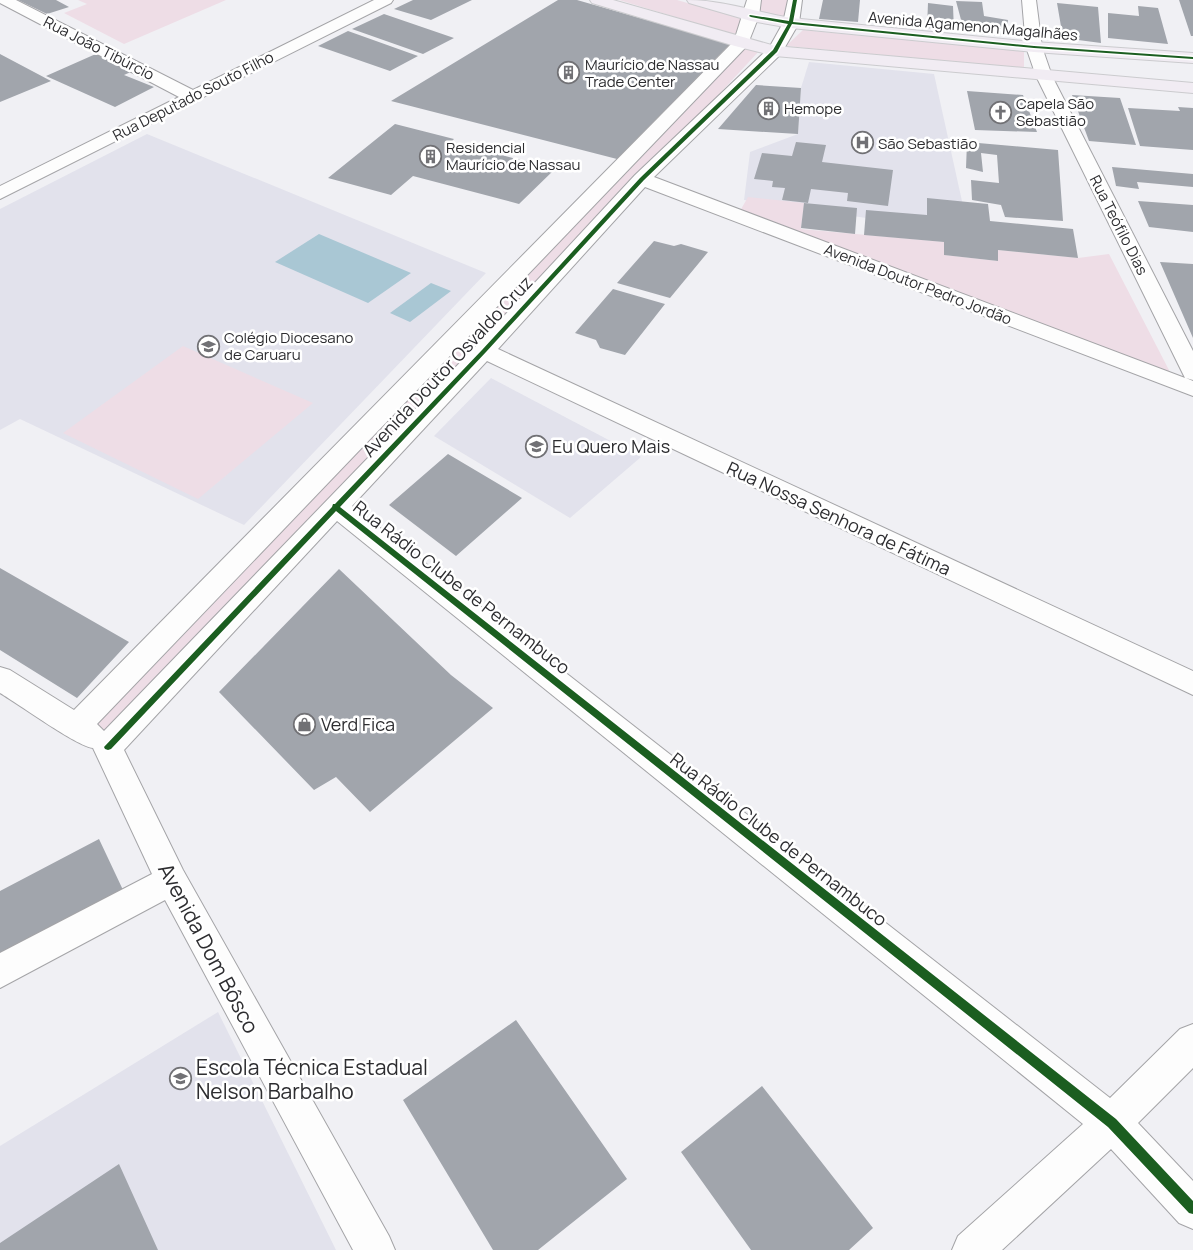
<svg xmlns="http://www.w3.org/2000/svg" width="1193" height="1250" font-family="Manrope,sans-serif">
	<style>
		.built { fill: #e2e2ec }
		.green { fill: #eedde6 }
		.water { fill: #a9c7d4 }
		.building { fill: #a1a5ac }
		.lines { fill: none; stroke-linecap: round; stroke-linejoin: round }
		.minor-casing { stroke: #a4a4a7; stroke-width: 2 }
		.major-casing { stroke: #cbcbce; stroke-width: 2 }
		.minor { fill: #fdfdfd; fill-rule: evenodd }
		.major { fill: #f1ecf3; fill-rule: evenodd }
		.cycleway-casing { stroke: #fff; stroke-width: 3 }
		.cycleway { fill: #1b5e20; fill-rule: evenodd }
		.labels { text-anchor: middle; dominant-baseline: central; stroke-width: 5; stroke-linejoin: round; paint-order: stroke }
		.far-street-label { font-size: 15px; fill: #2d2d30; stroke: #fff }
		.far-poi-label { font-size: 15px; fill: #2d2d30; stroke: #fff; text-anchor: start }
		.street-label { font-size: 18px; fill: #2d2d30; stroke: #fff }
		.poi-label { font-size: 18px; fill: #2d2d30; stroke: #fff; text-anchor: start }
		.near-street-label { font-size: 21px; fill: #2d2d30; stroke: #fff }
		.near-poi-label { font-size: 21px; fill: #2d2d30; stroke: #fff; text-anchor: start }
	</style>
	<rect width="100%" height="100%" fill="#f0f0f4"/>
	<path class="built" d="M809 62 934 74 969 233 744 200 750 152 798 134 801 88Z
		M147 134 486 273 244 525 20 419 0 430V209Z
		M491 378 641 457 570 518 434 436Z
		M218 1012 336 1250H0V1146Z"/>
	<path class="green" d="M78 0H226L124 44 64 13 87 4Z
		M619 0H677L743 19 738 36Z
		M761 0H788L785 19 759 14Z
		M803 30 1024 51V68L786 46Z
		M745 45 760 50 482 350 109 742 83 724Z
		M748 197 804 203 801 229 944 242 945 255 998 261V250L1078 258 1109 254 1171 374 740 211Z
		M183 346 313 403 198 499 63 433Z"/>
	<path class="water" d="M319 234 411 273 368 303 275 262Z
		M431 283 451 291 410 322 390 313Z"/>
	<path class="building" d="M18 0H56L69 7 47 14Z
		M413 0H472L431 20 394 9Z
		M558 0H577L730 44 617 159 391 101Z
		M823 0H860L858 22 819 19Z
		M1179 0H1193V36H1191Z
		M956 1 982 2 984 16 1008 20 1006 35 964 31Z
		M928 3 953 6 954 31 927 28Z
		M1057 3 1098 7 1101 43 1063 38Z
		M1138 6 1158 8 1168 44 1108 38V13L1139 16Z
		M384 14 454 38 423 54 352 29Z
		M348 31 418 56 390 71 318 46Z
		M98 53 133 71 124 75 154 87 115 107 46 76Z
		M0 54 51 81 0 102Z
		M756 85 801 88 798 134 718 129Z
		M967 91 1023 95 1037 132 975 130Z
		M1072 95 1120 98 1136 145 1089 141Z
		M1178 107 1193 108V150L1140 146 1128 108 1180 111Z
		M395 124 454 139 451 142 555 169 519 204 413 176 391 195 328 178Z
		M796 142 826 145 822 162 893 170 888 206 847 201 848 193 811 189 808 203 782 200 785 188 772 187 773 181 754 179 762 153 792 156Z
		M967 142 1058 150 1063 221 1005 217 1001 205 972 200 971 180 999 183 997 155 981 153 983 172 966 168Z
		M1112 167 1193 174V187L1137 182 1139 189 1116 186Z
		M927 198 988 204 990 221 1073 229 1078 258 998 250V261L944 255V242L864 235 866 210 927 215Z
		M1138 201 1193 205V232L1149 227Z
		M804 203 857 208 855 234 801 228Z
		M654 241 674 246 681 244 708 252 670 298 617 283Z
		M1160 262 1193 264V338Z
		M613 289 665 304 625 355 600 348 596 340 575 333Z
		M448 454 522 498 456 556 389 505Z
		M0 568 129 642 77 698 0 650Z
		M339 569 451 675 493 708 370 812 336 777 314 790 219 692Z
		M99 839 123 890 0 957V891Z
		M516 1020 627 1179 538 1250H493L403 1100Z
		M762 1086 873 1228 849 1250H751L681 1152Z
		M119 1164 158 1250H0V1243Z"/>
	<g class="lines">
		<defs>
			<path id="minor" d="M0 0H16L193 90 374 0H393L391 3 0 199V186L179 97 0 3Z
				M747 0H761L759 16 747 46 97 724 104 731 476 346 635 175 769 48 783 23 788 0H802L799 23 781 54 654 177 1185 378 1036 76 1026 47 1022 0H1036L1042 47 1052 76 1193 351V380L1186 378 1193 381V396L645 187 498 349 1193 671V695L487 361 352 506 1110 1098 1180 1029 1193 1024V1068L1138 1123 1193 1181V1229L1179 1223 1111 1149 1002 1250H952L958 1236 1083 1124 337 521 124 750 183 870 389 1236 395 1250H353L165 900 0 988V953L152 874 93 748C76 746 19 704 0 693V667L10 670 74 710 734 41Z"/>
			<path id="major" d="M590 0H613L775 46 1193 83V93L775 56 735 46 592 3Z
				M687 0C722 0 756 12 791 18L1034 42 1193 53V63L1034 52 791 28 751 21 689 3Z"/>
		</defs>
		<use href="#minor" class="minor-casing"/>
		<use href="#major" class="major-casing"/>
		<use href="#minor" class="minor"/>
		<use href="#major" class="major"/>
		<defs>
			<path id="cycleway" d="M793 0H797L793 22 1034 46 1193 57V59L1034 48 792 24 777 52 644 180 486 352 340 507 1116 1119 1193 1201V1214L1189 1213 1108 1127 336 511 111 749 108 750 105 749 104 747 332 507 333 504H335L482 350 640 178 773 50 788 24 751 17 749 16 750 15 789 21Z"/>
		</defs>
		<use href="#cycleway" class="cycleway-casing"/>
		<use href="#cycleway" class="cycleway"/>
	</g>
	<defs>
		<symbol id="building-ring" viewBox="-11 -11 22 22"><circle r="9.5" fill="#fff" stroke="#717175" stroke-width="1.5"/><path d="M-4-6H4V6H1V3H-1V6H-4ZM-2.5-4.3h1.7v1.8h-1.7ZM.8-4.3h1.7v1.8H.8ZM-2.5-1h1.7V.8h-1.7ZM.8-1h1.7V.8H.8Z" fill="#717175"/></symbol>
		<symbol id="church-ring" viewBox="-11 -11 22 22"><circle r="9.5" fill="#fff" stroke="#717175" stroke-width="1.5"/><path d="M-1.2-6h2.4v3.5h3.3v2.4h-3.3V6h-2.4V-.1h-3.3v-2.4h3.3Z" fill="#717175"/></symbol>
		<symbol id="hospital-ring" viewBox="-11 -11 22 22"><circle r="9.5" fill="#fff" stroke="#717175" stroke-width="1.5"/><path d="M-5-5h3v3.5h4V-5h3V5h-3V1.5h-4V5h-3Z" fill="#717175"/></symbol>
		<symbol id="school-ring" viewBox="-11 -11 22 22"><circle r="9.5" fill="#fff" stroke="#717175" stroke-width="1.5"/><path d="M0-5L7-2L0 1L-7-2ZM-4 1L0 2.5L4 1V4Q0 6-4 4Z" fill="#717175"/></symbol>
		<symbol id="shop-ring" viewBox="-11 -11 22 22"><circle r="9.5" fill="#fff" stroke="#717175" stroke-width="1.5"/><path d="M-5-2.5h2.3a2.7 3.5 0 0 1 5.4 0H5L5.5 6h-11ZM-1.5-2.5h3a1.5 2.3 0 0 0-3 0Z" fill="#717175"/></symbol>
		<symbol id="university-ring" viewBox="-11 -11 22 22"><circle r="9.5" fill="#fff" stroke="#717175" stroke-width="1.5"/><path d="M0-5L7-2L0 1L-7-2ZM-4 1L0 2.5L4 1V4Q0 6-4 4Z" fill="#717175"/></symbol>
	</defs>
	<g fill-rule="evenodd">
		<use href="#building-ring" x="556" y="60" width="25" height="25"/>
		<use href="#building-ring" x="756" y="96" width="25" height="25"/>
		<use href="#church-ring" x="988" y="100" width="25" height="25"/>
		<use href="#hospital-ring" x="850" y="130" width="25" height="25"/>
		<use href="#building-ring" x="418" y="144" width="25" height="25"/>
		<use href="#school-ring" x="196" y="334" width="25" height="25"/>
		<use href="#school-ring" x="524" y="434" width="25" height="25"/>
		<use href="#shop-ring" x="292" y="712" width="25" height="25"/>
		<use href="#university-ring" x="168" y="1066" width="25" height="25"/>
	</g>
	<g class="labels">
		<g class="far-street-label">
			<text transform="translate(973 26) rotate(5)">Avenida Agamenon Magalhães</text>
			<text transform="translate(99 48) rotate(27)">Rua João Tibúrcio</text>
			<text transform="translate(193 96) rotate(-27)">Rua Deputado Souto Filho</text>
			<text transform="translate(1119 225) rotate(63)">Rua Teófilo Dias</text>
			<text transform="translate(918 284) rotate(21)">Avenida Doutor Pedro Jordão</text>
		</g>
		<g class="far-poi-label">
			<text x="585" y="64">Maurício de Nassau<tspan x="585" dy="17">Trade Center</tspan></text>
			<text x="1016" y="103">Capela São<tspan x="1016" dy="17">Sebastião</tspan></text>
			<text x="784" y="108">Hemope</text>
			<text x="878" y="143">São Sebastião</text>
			<text x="446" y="147">Residencial<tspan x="446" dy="17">Maurício de Nassau</tspan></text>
			<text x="224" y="337">Colégio Diocesano<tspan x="224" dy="17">de Caruaru</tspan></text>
		</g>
		<g class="street-label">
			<text transform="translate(447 366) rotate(-47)">Avenida Doutor Osvaldo Cruz</text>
			<text transform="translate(839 518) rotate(25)">Rua Nossa Senhora de Fátima</text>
			<text transform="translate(462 587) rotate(38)">Rua Rádio Clube de Pernambuco</text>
			<text transform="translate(779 839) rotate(38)">Rua Rádio Clube de Pernambuco</text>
		</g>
		<g class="poi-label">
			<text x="552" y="446">Eu Quero Mais</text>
			<text x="321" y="724">Verd Fica</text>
		</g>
		<g class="near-street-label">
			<text transform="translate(209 948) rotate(62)">Avenida Dom Bôsco</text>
		</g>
		<g class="near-poi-label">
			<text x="196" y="1067">Escola Técnica Estadual<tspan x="196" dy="24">Nelson Barbalho</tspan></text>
		</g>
	</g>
</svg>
